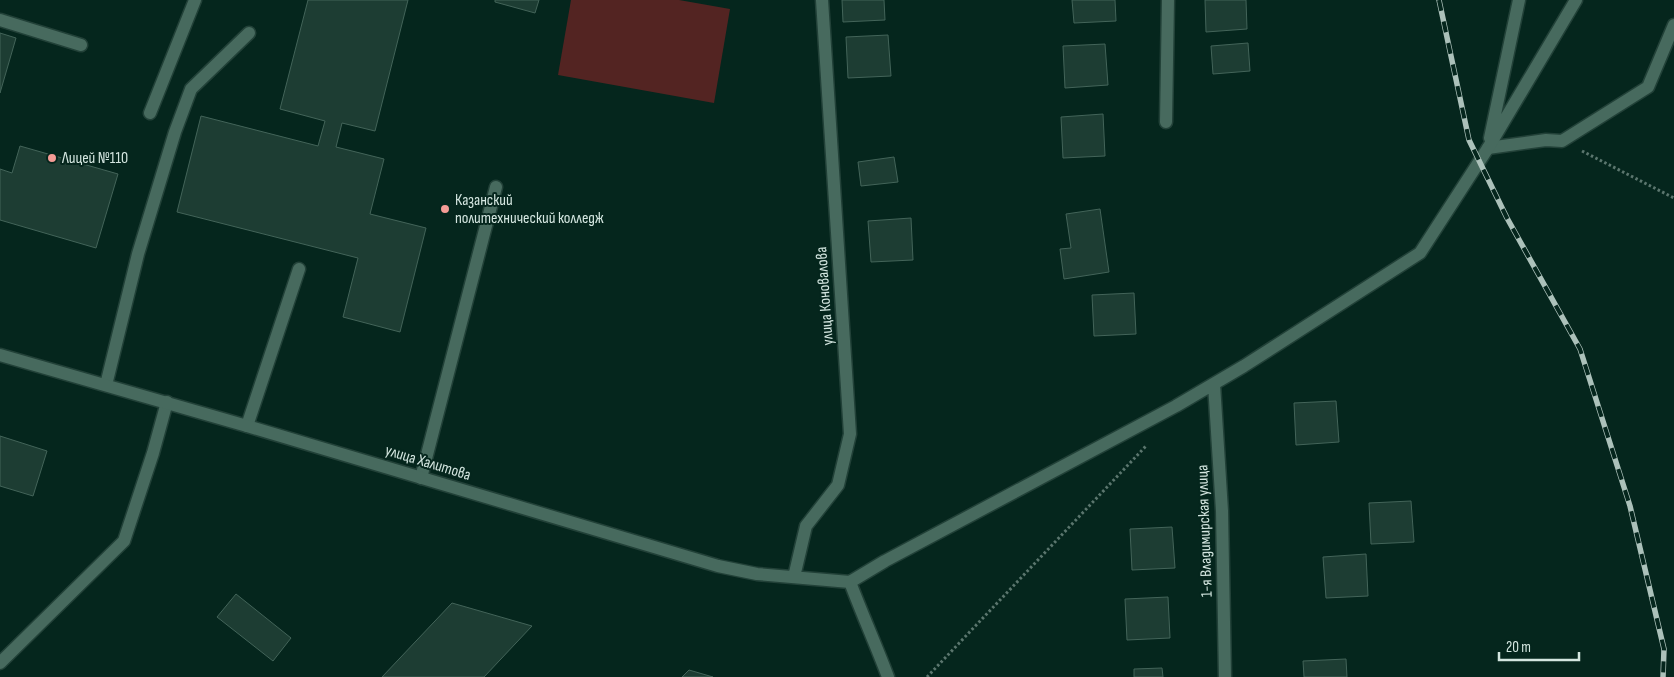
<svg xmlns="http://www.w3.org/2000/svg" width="1674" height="677" font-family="'Sofia Sans Condensed',sans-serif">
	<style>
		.green { fill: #532422 }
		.building { fill: #1d3d33; stroke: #436459 }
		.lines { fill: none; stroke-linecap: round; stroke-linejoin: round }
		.service-casing { stroke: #224138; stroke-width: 15 }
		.minor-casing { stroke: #224138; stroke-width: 15 }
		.path { stroke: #5b766e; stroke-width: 3; stroke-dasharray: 2.5 2.5; stroke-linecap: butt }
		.service { stroke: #476a5e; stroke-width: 12 }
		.minor { stroke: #476a5e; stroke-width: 12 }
		.rail-casing { stroke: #acc1ba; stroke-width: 5.5 }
		.rail { stroke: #05261d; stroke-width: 4; stroke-dasharray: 11; stroke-linecap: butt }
		.poi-dot { fill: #f59c96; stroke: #05261d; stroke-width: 2 }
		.labels { text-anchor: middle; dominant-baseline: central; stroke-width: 4; stroke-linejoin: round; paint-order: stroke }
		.poi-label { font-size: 16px; fill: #d4e6e0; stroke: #05261d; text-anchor: start }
		.street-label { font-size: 16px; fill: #d4e6e0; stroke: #05261d }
	</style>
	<rect width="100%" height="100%" fill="#05261d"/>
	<path class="green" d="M571 0H679L730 9 714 103 558 75Z"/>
	<path class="building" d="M308 0H408L375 131 342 123 336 147 384 159 370 214 426 228 400 332 343 317 358 258 177 212 201 116 318 146 325 121 280 109Z
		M495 0H539L535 13 495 2Z
		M842 0H884L885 20 843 22Z
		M1072 0H1115L1116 21 1074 23Z
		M1205 0H1246L1247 29 1206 32Z
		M0 33 16 38 0 93Z
		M888 35 891 76 848 78 846 37Z
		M1248 43 1250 71 1213 74 1211 46Z
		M1105 44 1108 85 1065 88 1063 46Z
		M1103 114 1105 156 1063 158 1061 117Z
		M20 146 118 174 96 248 0 220V169L12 173Z
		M894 157 898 182 861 186 858 162Z
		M1100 209 1109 272 1064 279 1060 249 1071 248 1066 214Z
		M911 218 913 260 871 262 868 221Z
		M1134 293 1136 334 1094 336 1092 295Z
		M1336 401 1339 442 1296 445 1294 403Z
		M0 436 47 451 33 496 0 486Z
		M1411 501 1414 542 1371 544 1369 503Z
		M1172 527 1175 568 1132 570 1130 529Z
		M1366 554 1368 596 1326 598 1323 557Z
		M236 594 291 638 273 661 217 617Z
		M1168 597 1170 638 1127 640 1125 599Z
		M452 603 532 626 484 677H382Z
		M1346 659 1347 677H1304L1303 661Z
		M1162 668 1163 677H1134V669Z
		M689 670 713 677H682Z"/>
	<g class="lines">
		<defs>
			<path id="service" d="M0 20 81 45
				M150 113 195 0
				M1488 148 1546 140 1562 141 1648 87 1674 25
				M106 385 138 254 175 132 191 89 249 33
				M247 426 299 269
				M421 478 496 187
				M0 663 124 541 153 453 167 402"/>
			<path id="minor" d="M1166 122 1168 0
				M1490 138 1519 0
				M0 355 247 426 718 566 757 574 850 582
				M1214 384 1222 511 1225 677
				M794 577 806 526 838 485 850 434 822 0
				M850 582 885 561 1176 406 1244 366 1420 253 1488 148 1576 0
				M850 582C862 614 876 645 888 677"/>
		</defs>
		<use href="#service" class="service-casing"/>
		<use href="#minor" class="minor-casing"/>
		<path class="path" d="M1582 151 1674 198
			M927 677 1146 446"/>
		<use href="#service" class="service"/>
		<use href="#minor" class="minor"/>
		<defs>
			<path id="rail" d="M1439 0 1469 140 1507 218 1580 349 1630 506 1664 649 1663 677"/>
		</defs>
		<use href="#rail" class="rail-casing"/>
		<use href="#rail" class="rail"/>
	</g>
	<g class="poi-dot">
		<circle cx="52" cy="158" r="5"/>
		<circle cx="445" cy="209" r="5"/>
	</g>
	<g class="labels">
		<g class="poi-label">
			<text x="62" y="158">Лицей №110</text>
			<text x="455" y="200">Казанский<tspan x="455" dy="18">политехнический колледж</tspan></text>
		</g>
		<g class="street-label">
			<text transform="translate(825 296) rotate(-94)">улица Коновалова</text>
			<text transform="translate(428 463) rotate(17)">улица Халитова</text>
			<text transform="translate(1205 531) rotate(-92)">1-я Владимирская улица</text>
		</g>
	</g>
	<path d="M1499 652v8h80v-8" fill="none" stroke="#d4e6e0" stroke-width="2.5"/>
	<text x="1506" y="652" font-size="15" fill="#d4e6e0" stroke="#05261d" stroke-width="4" paint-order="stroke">20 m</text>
</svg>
